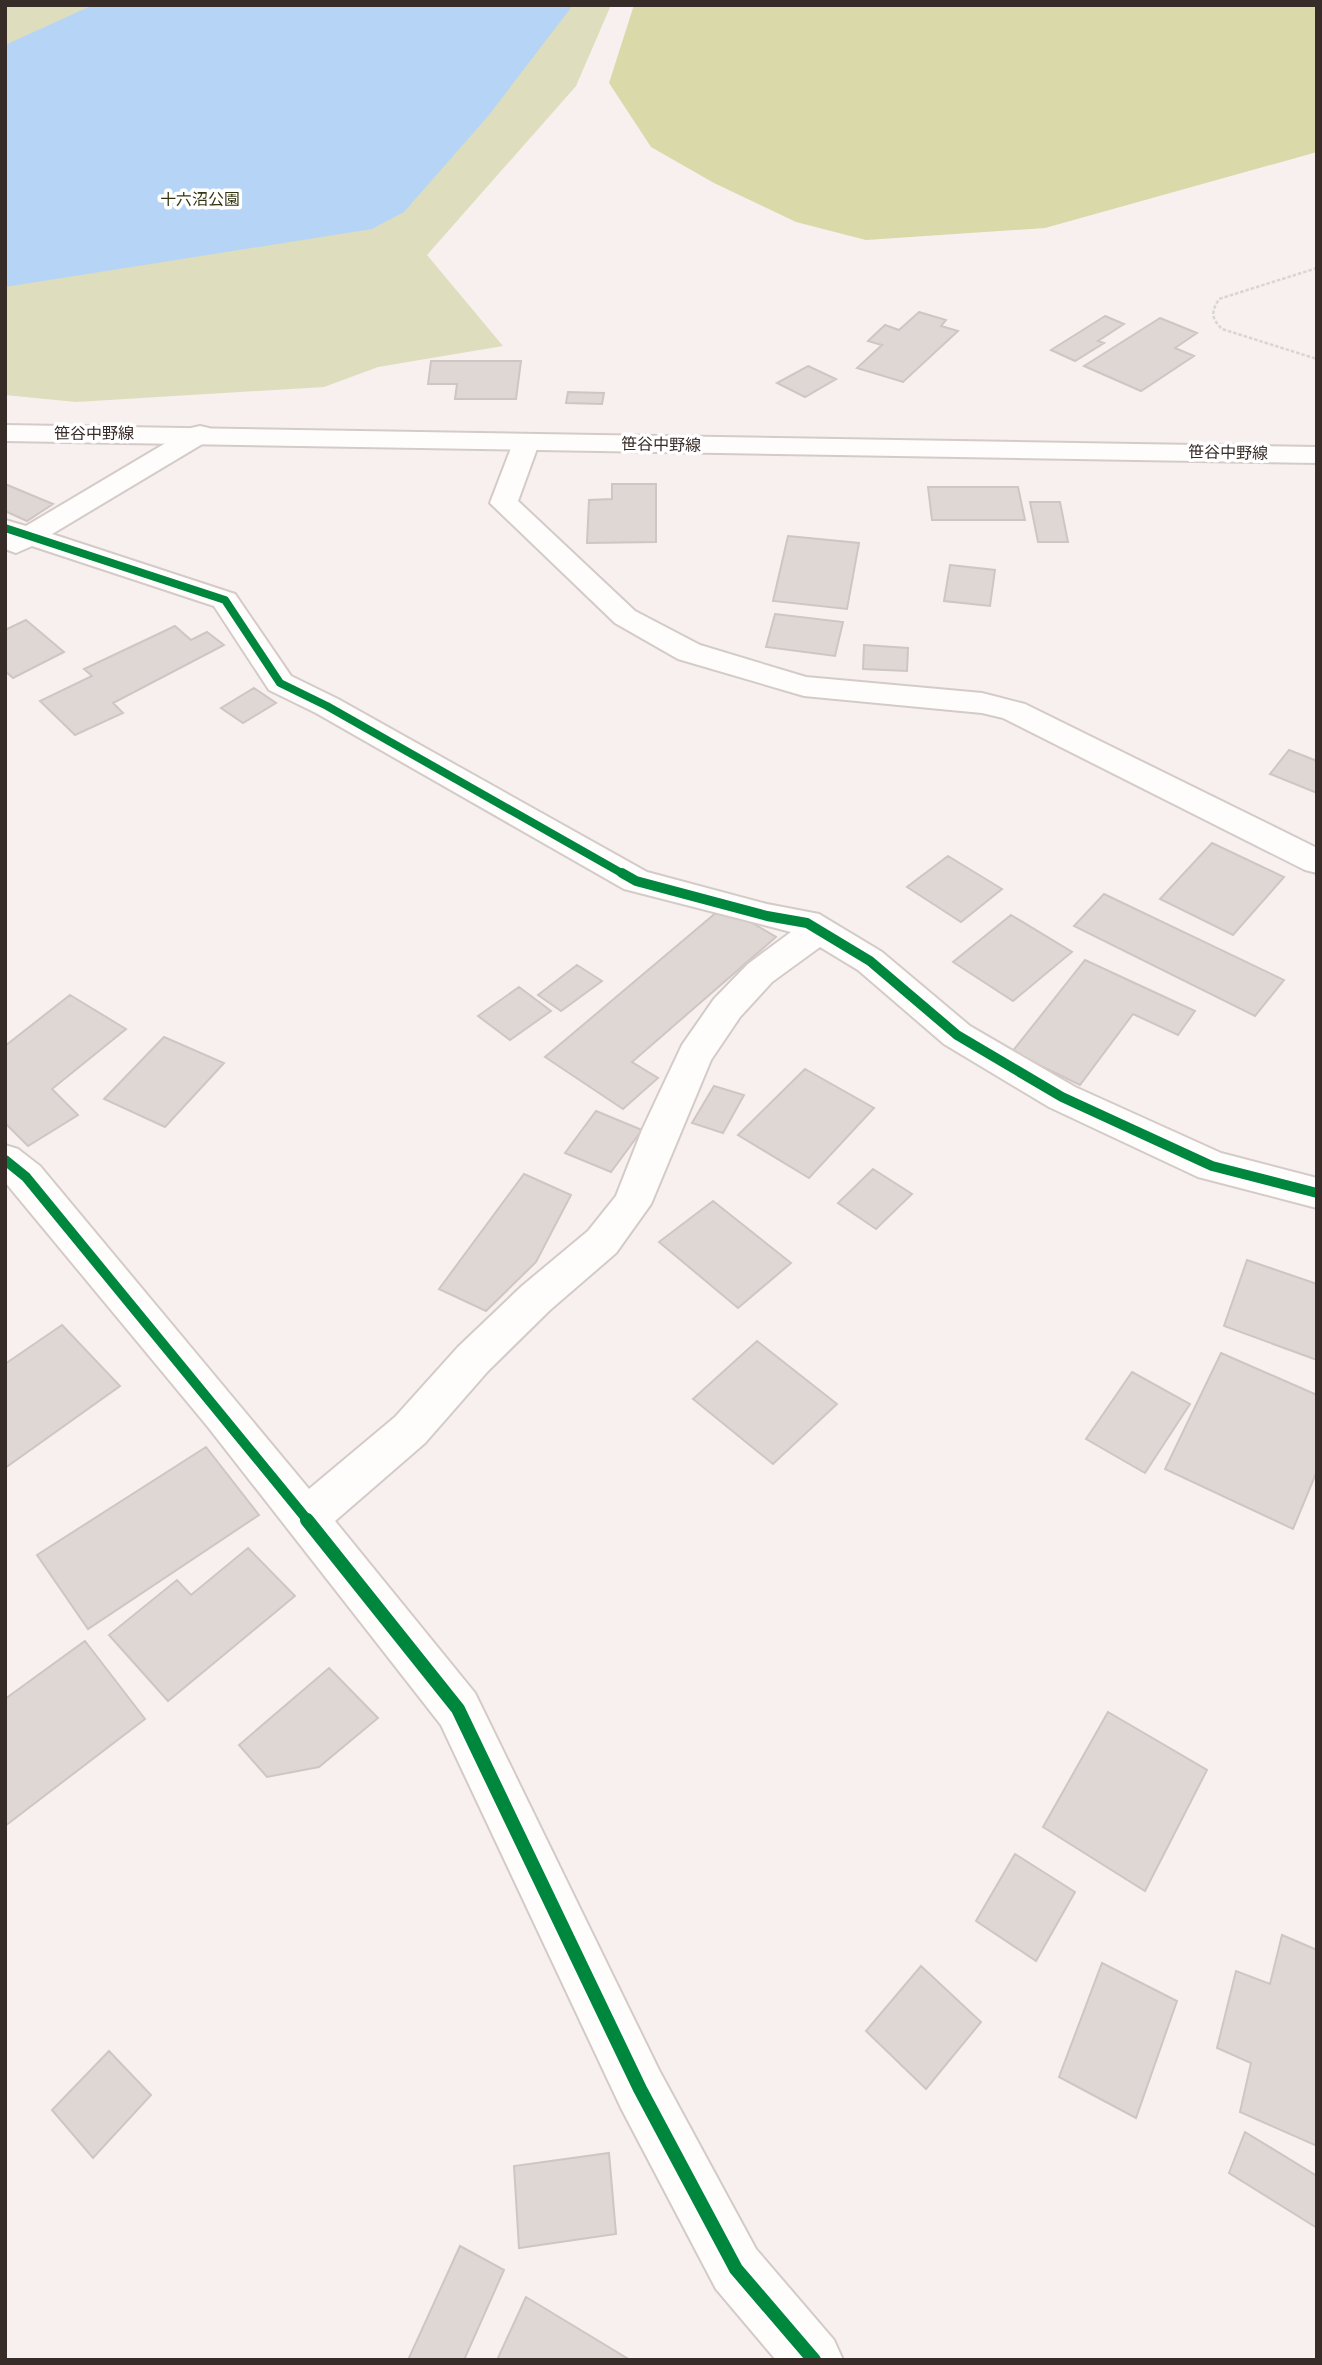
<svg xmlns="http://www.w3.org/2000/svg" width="1322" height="2365" font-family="'Nunito Sans','Noto Sans JP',sans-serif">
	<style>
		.green { fill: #deddbe }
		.forest { fill: #d9d9aa }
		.water { fill: #b6d5f6 }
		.building { fill: #dfd7d3; stroke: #cfc6c3; stroke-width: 2 }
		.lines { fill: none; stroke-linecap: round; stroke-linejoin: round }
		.street-casing { stroke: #d4cbc8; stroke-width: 4 }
		.secondary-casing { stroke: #d4cbc8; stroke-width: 4 }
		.path { stroke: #d8d5d4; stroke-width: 2.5; stroke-dasharray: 3.5 2; stroke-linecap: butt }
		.street { fill: #fefdfc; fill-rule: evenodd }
		.secondary { fill: #fefdfc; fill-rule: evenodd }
		.cycleway-far2-casing { stroke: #fff; stroke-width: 11 }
		.cycleway-far1-casing { stroke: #fff; stroke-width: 15 }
		.cycleway-casing { stroke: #fff; stroke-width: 18 }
		.cycleway-far2 { stroke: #00873e; stroke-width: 8 }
		.cycleway-far1 { stroke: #00873e; stroke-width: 10 }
		.cycleway { stroke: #00873e; stroke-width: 14 }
		.labels { text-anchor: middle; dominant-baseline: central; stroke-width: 7; stroke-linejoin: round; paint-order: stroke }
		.far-park-label { font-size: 16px; fill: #343612; stroke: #fff }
		.far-street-label { font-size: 16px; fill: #382c28; stroke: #fff }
	</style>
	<rect width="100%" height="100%" fill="#f7f0ee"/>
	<path class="green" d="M5 5H611L576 86 427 255 503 346 378 367 324 387 76 402 5 395Z"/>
	<path class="forest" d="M634 5H1317V152L1045 228 866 240 796 222 714 183 651 147 609 83Z"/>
	<path class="water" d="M93 5H573L489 115 404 212 372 229 5 287V45Z"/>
	<path class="building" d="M919 312 946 320 941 326 958 331 903 382 857 368 882 345 868 341 885 325 899 330Z
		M1105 316 1124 324 1098 341 1104 343 1075 361 1051 350Z
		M1160 318 1197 333 1175 348 1194 356 1141 391 1084 366Z
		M431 361H521L516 399H455L457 384H428Z
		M808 366 836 379 805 397 777 383Z
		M568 392 604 393 602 404 566 403Z
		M5 484 53 504 27 521 5 511Z
		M612 484H656V542L587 543 589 500 612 499Z
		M928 487H1018L1025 520H932Z
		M1030 502H1060L1068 542H1038Z
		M788 536 859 543 847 609 773 601Z
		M950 565 995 570 990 606 944 601Z
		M775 614 843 622 835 656 766 647Z
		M26 620 64 652 13 678 5 671V630Z
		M175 626 191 640 207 632 224 645 113 703 123 713 75 735 40 701 92 676 84 669Z
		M864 645 908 648 907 671 863 669Z
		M254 688 276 703 243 723 221 708Z
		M1289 750 1317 761V793L1270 774Z
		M1212 843 1284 877 1233 935 1160 899Z
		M948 856 1002 889 961 922 907 887Z
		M1104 894 1284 980 1255 1016 1074 926Z
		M724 906 776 937 632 1062 658 1078 623 1109 545 1057Z
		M1011 915 1072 952 1013 1001 953 962Z
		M1085 960 1195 1011 1178 1035 1133 1014 1080 1085 1012 1052Z
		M577 965 602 981 561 1011 538 995Z
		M519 987 551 1011 510 1040 478 1016Z
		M70 995 126 1029 52 1089 78 1115 28 1146 5 1123V1046Z
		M164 1037 224 1063 165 1127 104 1099Z
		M805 1069 874 1108 809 1178 738 1135Z
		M714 1086 744 1095 723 1133 692 1123Z
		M596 1111 642 1130 611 1172 565 1153Z
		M873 1169 912 1194 876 1229 838 1203Z
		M524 1174 571 1195 536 1262 486 1311 439 1289Z
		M713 1201 791 1263 738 1308 659 1242Z
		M1247 1260 1317 1284V1360L1224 1326Z
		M62 1325 120 1386 5 1468V1364Z
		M757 1341 837 1404 773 1464 693 1399Z
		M1221 1353 1317 1395V1471L1293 1529 1165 1469Z
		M1132 1372 1190 1404 1145 1473 1086 1439Z
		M206 1447 259 1515 88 1629 37 1555Z
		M248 1548 295 1596 168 1701 109 1635 177 1580 191 1595Z
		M85 1641 145 1719 5 1826V1699Z
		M329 1668 378 1718 319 1767 267 1777 239 1745Z
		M1108 1712 1207 1770 1145 1891 1043 1827Z
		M1015 1854 1075 1892 1036 1961 976 1921Z
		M1282 1935 1317 1950V2146L1240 2112 1251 2063 1217 2048 1236 1971 1270 1984Z
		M1102 1963 1177 2001 1136 2118 1059 2077Z
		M921 1966 981 2022 926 2089 866 2031Z
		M109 2051 151 2095 93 2158 52 2110Z
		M1245 2132 1317 2176V2228L1229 2173Z
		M609 2153 616 2234 519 2248 514 2166Z
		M460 2246 504 2270 464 2360H408Z
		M526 2297 630 2360H497Z"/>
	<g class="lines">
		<defs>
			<path id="street" d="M200 426 209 428 213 434 209 440 52 534 235 594 291 676 338 699 647 872 767 904 819 914 882 952 970 1026 1075 1087 1221 1153 1317 1178V1208L1198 1177 1049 1107 944 1044 858 970 820 947 772 982 740 1017 711 1060 651 1204 616 1253 550 1310 488 1371 425 1443 335 1521 475 1693 659 2070 756 2249 834 2340 843 2360H776L716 2289 621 2108 441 1725 208 1427 5 1182V1145L18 1149 40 1166 309 1489 395 1417 458 1347 522 1286 588 1231 616 1196 642 1130 682 1045 714 999 748 964 791 932 624 889 316 713 269 690 214 606 32 546 16 553 5 549V520L26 526 191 428Z
				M526 435 535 437 539 443 518 501 635 611 700 645 806 677 982 693 1025 704 1317 848V873L1305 870 1003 718 982 713 804 696 678 659 615 623 490 503 513 443 517 437Z"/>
			<path id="secondary" d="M5 425 1317 447V463L5 441Z"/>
		</defs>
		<use href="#street" class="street-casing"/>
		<use href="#secondary" class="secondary-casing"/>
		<path class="path" d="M1317 268 1219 299C1211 312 1211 318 1222 329L1317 359"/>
		<use href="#street" class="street"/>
		<use href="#secondary" class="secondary"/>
		<defs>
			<path id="cycleway-far2" d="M5 528 225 600 280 683 327 706 625 875"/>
			<path id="cycleway-far1" d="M622 873 636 881 767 916 807 923 870 961 957 1035 1062 1097 1212 1166 1317 1193
				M5 1160 26 1177 309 1522"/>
			<path id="cycleway" d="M307 1520 458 1709 640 2089 736 2269 814 2360"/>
		</defs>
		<use href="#cycleway-far2" class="cycleway-far2-casing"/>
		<use href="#cycleway-far1" class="cycleway-far1-casing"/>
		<use href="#cycleway" class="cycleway-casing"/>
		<use href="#cycleway-far2" class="cycleway-far2"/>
		<use href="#cycleway-far1" class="cycleway-far1"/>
		<use href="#cycleway" class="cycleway"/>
	</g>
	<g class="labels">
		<g class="far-park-label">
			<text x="200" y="200">十六沼公園</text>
		</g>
		<g class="far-street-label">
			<text x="94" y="434">笹谷中野線</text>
			<text transform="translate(661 445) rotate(1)">笹谷中野線</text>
			<text transform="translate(1228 453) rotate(1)">笹谷中野線</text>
		</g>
	</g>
	<rect width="1322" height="2365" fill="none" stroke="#382c28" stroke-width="14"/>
</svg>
